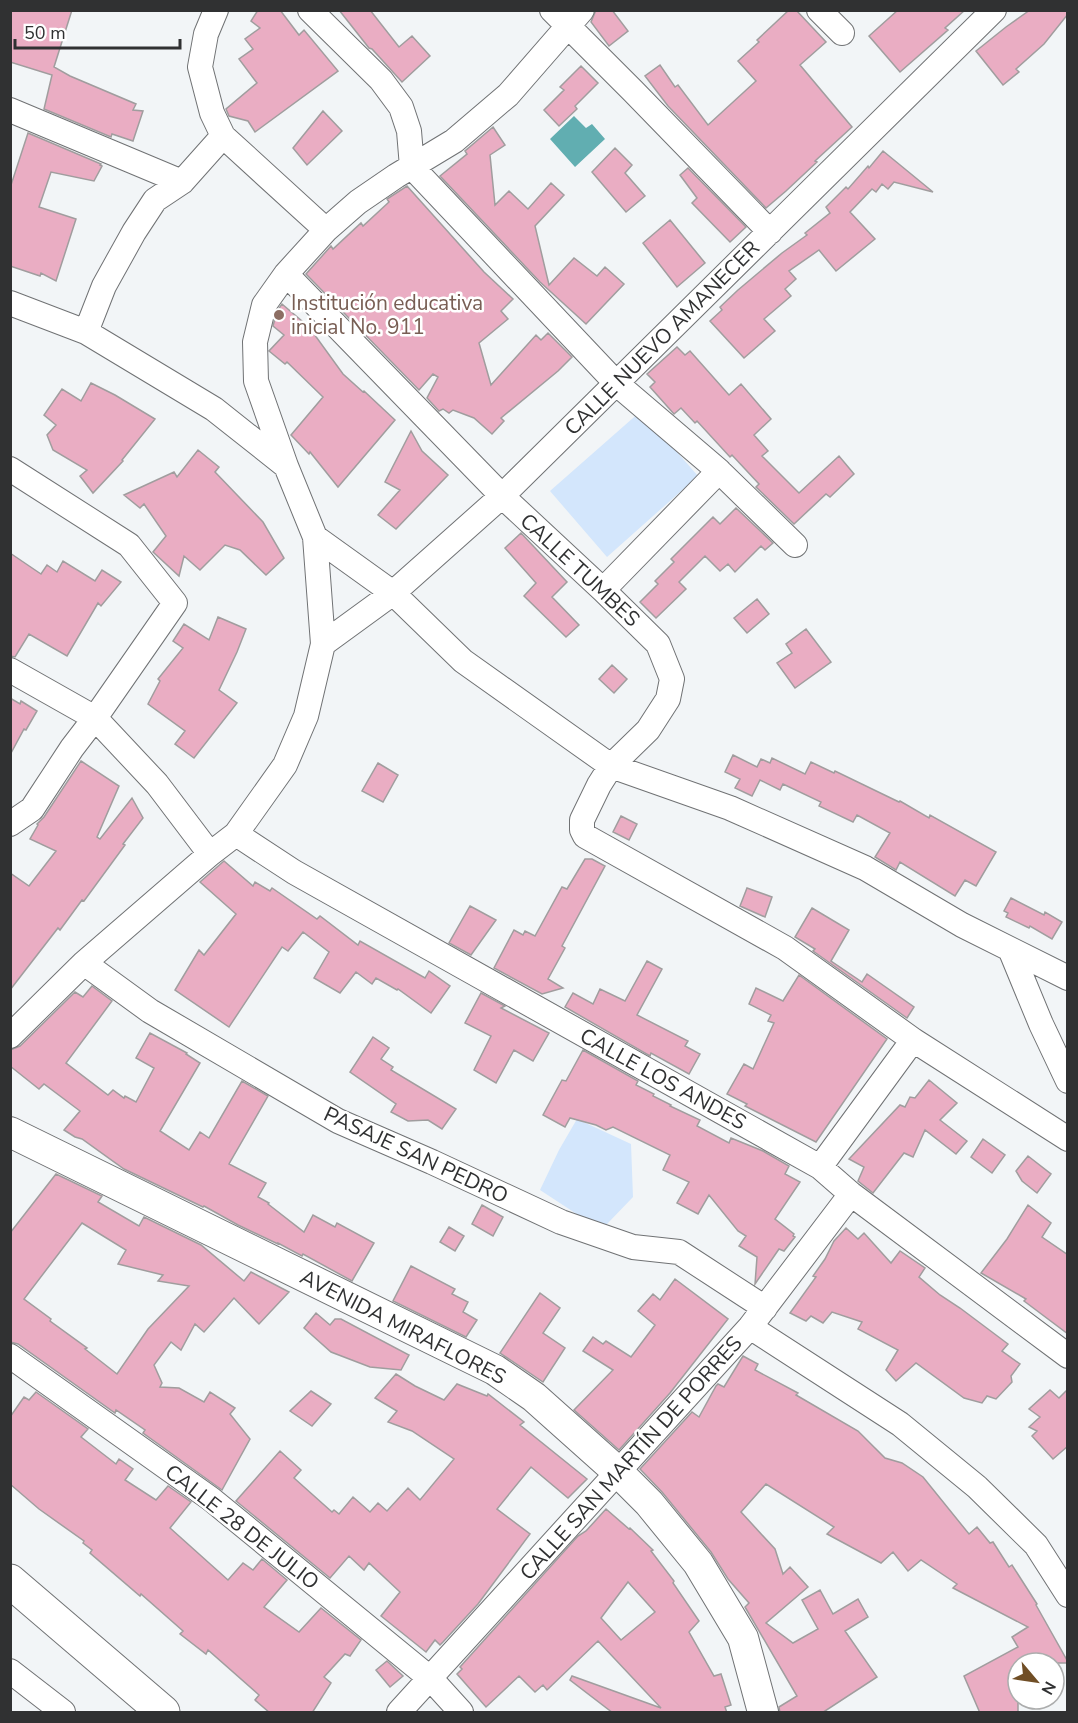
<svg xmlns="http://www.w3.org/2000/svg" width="1078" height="1723" font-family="'Nunito Sans',sans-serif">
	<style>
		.green { fill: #d3e6fc }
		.water { fill: #61aeb1 }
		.building { fill: #eaadc3; stroke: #a09d9e; stroke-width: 1.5; fill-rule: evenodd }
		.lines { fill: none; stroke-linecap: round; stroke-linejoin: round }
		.minor-casing { stroke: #707274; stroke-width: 26 }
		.tertiary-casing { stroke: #707274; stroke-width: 32 }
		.trunk-casing { stroke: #707274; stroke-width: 35 }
		.minor { stroke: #fff; stroke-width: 24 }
		.tertiary { stroke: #fff; stroke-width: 30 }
		.trunk { stroke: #fff; stroke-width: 33 }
		.education-dot { fill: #8d6e63; stroke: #fff; stroke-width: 2 }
		.labels { text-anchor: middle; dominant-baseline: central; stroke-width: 5; stroke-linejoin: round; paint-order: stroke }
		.education-label { font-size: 21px; fill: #785e54; stroke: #fff; text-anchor: start }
		.street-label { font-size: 21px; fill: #303132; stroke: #fff }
	</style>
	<rect width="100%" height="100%" fill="#f2f5f7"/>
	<path class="green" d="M641 411 698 476 607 557 550 491Z
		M577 1119 631 1144 633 1197 607 1224 595 1226 540 1190 559 1150Z"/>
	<path class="water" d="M574 116 586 128 592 124 605 139 575 167 550 139Z"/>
	<path class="building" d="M10 10H72L54 67 70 76 136 104 133 110 143 111 133 141 112 134 111 137 44 109 52 75 10 62Z
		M258 10H280L299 35 304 30 338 71 255 132 248 121 229 116 226 109 257 83 239 59 253 49 245 39 260 28 251 21Z
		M339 10H370L399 47 412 36 430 56 402 82 372 49 369 48Z
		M596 10H612L628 31 609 46 591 22Z
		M789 10H796L826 42 800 65 852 127 815 161 817 162 786 191 766 208 668 106 645 76 660 65 675 87 678 85 708 125 756 81 738 61 759 42 757 40Z
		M898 10H965L945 28 948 30 900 72 869 36Z
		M1030 10H1068V14L1044 44 1016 69 1019 72 1003 85 976 51 1006 27Z
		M581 66 598 83 575 106 577 109 559 126 544 110 564 90 560 87Z
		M323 111 342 131 307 165 293 148Z
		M493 127 505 145 490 155 495 205 509 191 528 209 551 183 564 195 535 226 549 285 574 258 597 276 605 267 624 284 586 324 540 282 440 176 467 154 465 151Z
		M28 133 101 164 100 165 102 166 94 181 51 172 39 207 76 219 56 281 41 273 40 276 10 266V188Z
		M615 148 632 165 625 173 645 196 626 212 592 172Z
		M883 151 933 192 894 182 888 189 882 184 876 192 872 189 850 212 875 239 836 271 819 250 789 271 796 279 785 289 791 296 764 319 775 331 744 358 710 321 722 310 720 307 738 290 782 253 807 235 805 233 830 213 826 207 846 187 848 189 868 166 869 168Z
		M688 168 746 227 730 242 692 203 697 198 680 175Z
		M407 186 484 272 513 299 501 311 508 319 479 343 491 385 536 335 541 340 548 333 572 357 558 371 501 418 504 421 492 434 474 418 453 410 449 413 443 409 439 411 427 398 438 377 433 374 419 390 306 274 331 246 333 249 361 223 363 226 389 202 387 199Z
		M670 220 705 263 677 287 643 243Z
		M282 304 309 327 343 374 363 392 364 391 395 420 338 487 310 452 309 454 291 435 323 397 287 362 285 364 269 351 284 335 273 326 277 311Z
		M677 347 685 355 690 351 729 395 741 384 771 419 754 435 768 451 762 456 799 493 839 456 854 474 830 497 826 494 794 524 756 487 759 484 732 455 730 457 697 421 695 423 681 408 674 414 650 387 655 382 647 374Z
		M91 383 115 395 155 419 122 460 123 461 93 493 80 476 87 470 53 450 47 435 56 425 44 415 62 389 81 401Z
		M411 431 422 451 448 475 396 529 378 515 400 490 385 482Z
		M198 450 219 467 215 472 263 522 284 558 266 575 240 550 225 545 200 570 184 556 179 576 153 552 166 536 144 504 140 508 124 495 174 472 177 477Z
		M736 508 773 543 765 550 761 546 735 572 728 564 720 571 705 556 679 582 686 589 656 618 640 602 658 584 655 581 674 562 671 559 713 517 720 524Z
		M521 533 567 582 552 597 579 625 566 637 524 596 536 583 505 548Z
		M10 553 41 574 47 565 57 572 63 561 95 581 102 570 121 582 101 606 98 603 67 656 29 634 15 657 10 656Z
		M757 599 769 614 747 633 734 618Z
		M218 617 246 629 237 652 219 690 237 703 194 758 175 744 185 731 148 704 160 681 158 679 183 648 173 641 184 624 209 640Z
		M806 629 831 662 795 688 777 663 792 653 786 644Z
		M612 665 627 679 614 693 599 679Z
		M10 698 20 704 21 701 37 711 26 730 24 729 10 755Z
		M733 755 757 767 761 759 770 763 772 758 805 774 811 762 834 773 835 771 899 802 900 801 929 818 930 815 996 852 976 886 965 880 955 896 900 862 896 870 875 857 890 833 857 815 853 822 819 806 821 802 783 784 780 790 760 780 752 796 735 788 740 779 725 772Z
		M81 761 119 786 97 837 100 839 132 798 143 818 123 844 125 845 84 901 82 900 60 930 58 928 10 990V873L29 886 56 851 30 839 38 825 37 824 44 817Z
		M378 763 398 775 383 802 362 791Z
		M621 816 637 824 629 840 613 832Z
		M585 859H592L605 866 562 946 565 948 548 979 563 988 542 994 494 968 514 930 523 935 525 931 535 936 562 887 567 889Z
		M224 861 253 886 255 882 270 891 272 888 317 919 320 916 358 945 360 941 425 978 429 971 450 986 431 1013 398 989 397 990 376 978 372 984 356 972 340 993 314 978 329 952 303 932 288 951 282 947 229 1027 175 990 199 950 204 955 236 914 200 882Z
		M747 888 772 897 765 917 740 906Z
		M1011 898 1044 915 1045 912 1062 922 1052 939 1030 926 1029 928 1006 917 1008 913 1004 911Z
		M470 906 496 920 471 955 449 943Z
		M812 908 849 930 831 961 862 982 867 974 914 1007 907 1018 813 951 815 949 795 937Z
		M647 961 662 969 637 1015 688 1041 685 1046 700 1054 689 1074 651 1053 650 1056 565 1007 573 993 593 1004 600 989 625 1001Z
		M799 975 887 1039 816 1142 745 1106 747 1104 727 1094 744 1064 753 1069 774 1023 768 1021 771 1015 749 1004 756 988 783 1001Z
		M92 986 112 1001 66 1063 108 1095 113 1090 124 1098 125 1096 136 1102 154 1068 136 1058 150 1033 187 1053 186 1054 200 1063 160 1131 189 1150 200 1132 209 1138 242 1081 268 1096 229 1164 266 1183 258 1197 269 1203 268 1204 304 1232 313 1215 335 1227 337 1223 374 1243 352 1281 303 1254 302 1256 278 1243V1244L238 1225 204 1206 203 1207 124 1169 82 1139 75 1137 64 1130 80 1111 44 1084 39 1089 10 1066V1050L20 1046 75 992 83 997Z
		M481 993 505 1006 501 1008 549 1033 533 1061 514 1050 496 1083 474 1070 491 1036 465 1023Z
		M373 1037 389 1048 381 1059 393 1067 391 1070 456 1109 442 1129 428 1120 408 1121 391 1112 396 1104 350 1072Z
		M583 1050 638 1081 636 1085 654 1094 653 1096 671 1105 670 1106 700 1120 697 1126 729 1143 731 1138 763 1151 789 1166 785 1174 800 1182 775 1219 794 1234 793 1236 795 1237 784 1251 779 1249 755 1284 757 1257 739 1246 746 1236 738 1231 709 1195 698 1214 677 1203 689 1182 663 1170 670 1155 613 1127 606 1130 596 1125 570 1118 565 1127 543 1115 562 1080 566 1081Z
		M929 1080 957 1103 940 1120 967 1141 956 1154 925 1130 913 1157 904 1153 873 1193 858 1181 864 1167 849 1159 900 1105 905 1107 910 1097 915 1098Z
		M983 1139 1005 1155 992 1173 971 1157Z
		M1028 1156 1051 1174 1037 1193 1022 1181 1016 1171Z
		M56 1174 102 1196 98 1202 139 1226 144 1217 201 1245 244 1281 251 1272 289 1292 259 1324 234 1298 204 1332 195 1324 181 1350 171 1342 154 1365 162 1383 160 1387 179 1388 204 1402 210 1392 235 1408 230 1414 250 1439 222 1490 143 1433 145 1430 116 1410 115 1413 18 1344 10 1342V1233ZM82 1223 126 1250 118 1264 163 1275 158 1281 189 1286 148 1329 117 1374 85 1349 87 1348 50 1321 51 1319 24 1299Z
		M482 1205 503 1217 493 1236 472 1224Z
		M1028 1205 1051 1223 1042 1237 1068 1255V1334L1024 1301 1026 1299 981 1273 1007 1239Z
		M449 1227 464 1236 455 1251 440 1242Z
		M846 1228 858 1239 864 1233 891 1263 900 1251 925 1268 919 1277 940 1295 960 1308 1008 1344 1002 1351 1020 1364 1011 1376 1012 1382 996 1399 987 1396 982 1403 964 1398 916 1363 896 1381 886 1370 898 1350 858 1329 862 1322 832 1312 823 1323 811 1316 806 1321 790 1313 816 1277 813 1276 825 1259 834 1241Z
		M411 1266 455 1289 452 1294 468 1302 463 1312 477 1320 466 1337 393 1301Z
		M675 1279 728 1319 670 1393 619 1450 574 1410 613 1370 583 1351 593 1337 603 1344 606 1341 631 1357 655 1325 638 1311 653 1294 660 1300Z
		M540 1293 560 1308 543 1333 565 1348 543 1382 500 1353Z
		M316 1313 330 1325 335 1319H341L409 1355 401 1370 370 1367 331 1352 304 1328Z
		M743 1356 758 1364 755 1370 798 1393 796 1395 858 1431 885 1458 902 1463 923 1477 969 1534 977 1527 990 1543 993 1542 1009 1567 1012 1565 1037 1604 1036 1605 1068 1662V1663H1018V1713H980L964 1676 1018 1647 1012 1637 1028 1627 953 1588 957 1584 921 1560 908 1571 893 1552 881 1563 827 1534 834 1527 766 1484 741 1512 775 1549 783 1574 790 1567 808 1587 766 1623 793 1643 818 1629 802 1600 820 1590 833 1614 858 1599 868 1617 845 1631 877 1677 822 1713H780L779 1707 797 1696 745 1607 749 1603 728 1579 711 1552 662 1492 640 1469 692 1412 699 1417 716 1386 718 1384 724 1387Z
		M396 1374 415 1386 444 1400 457 1384 487 1396 488 1394 524 1422 520 1425 587 1479 568 1498 531 1467 497 1509 530 1534 478 1604 443 1642 440 1645 435 1640 426 1652 381 1616 400 1592 369 1563 364 1570 349 1556 330 1578 236 1501 280 1451 301 1470 294 1478 332 1512 334 1510 339 1514 353 1497 370 1512 378 1503 387 1511 408 1488 420 1500 454 1459 412 1431 388 1422 397 1411 375 1398Z
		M1068 1389V1446L1053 1459 1032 1436 1037 1431 1029 1427 1040 1417 1029 1409 1050 1390 1059 1398Z
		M311 1391 331 1404 312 1426 290 1411Z
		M36 1392 88 1429 81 1437 116 1464 119 1459 133 1469 125 1480 156 1500 168 1486 191 1502 170 1528 228 1580 243 1563 253 1570 262 1559 287 1580 264 1607 299 1632 321 1608 361 1640 350 1656 345 1654 324 1677 331 1683 312 1713H270L255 1700 259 1695 208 1650 206 1654 180 1634 183 1631 141 1594 140 1596 90 1553 92 1550 83 1543 84 1541 39 1509 10 1484V1417L24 1397 29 1400Z
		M606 1509 629 1529 630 1528 653 1550 651 1551 674 1581 673 1583 699 1621 689 1632 714 1676 721 1674 731 1705 725 1707 727 1713H613L570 1680 572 1676 661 1708 598 1641 547 1690 543 1685 535 1692 519 1676 486 1707 457 1674 462 1669 460 1667 578 1536 586 1531ZM628 1582 655 1612 621 1640 601 1618Z
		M387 1661 403 1676 390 1687 376 1670Z"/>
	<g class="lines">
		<defs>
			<path id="minor" d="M310 10 381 80 401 107 409 131 412 167 617 384 719 471 603 590
				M552 10 633 91 770 232
				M819 10 842 33
				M10 110 182 182
				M223 136 326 230
				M286 274 502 496 603 590 658 644 672 679 668 699 648 730 611 766 599 785 582 820V830L585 836 785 948 913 1040 1068 1139
				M10 303 86 332 214 409 286 466
				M86 332 104 286 134 232 155 200 182 182 223 136 212 113 200 67 206 34 216 10
				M10 469 129 545 175 603 95 718 72 748 32 809 10 824
				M719 471 795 545
				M315 537 393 593 502 496 994 10
				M323 644 393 593 463 661 611 766 730 808 865 868 962 925 1068 978
				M10 670 95 718 157 784 210 854
				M236 834 294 872 820 1167 851 1194 1068 1356
				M1010 949 1041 1024 1068 1081
				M84 963 150 1011 338 1121 432 1162 561 1222 633 1247 679 1252 765 1308
				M10 1036 84 963 210 854 236 834 285 765 306 716 323 644 315 537 286 466 256 381 255 342 264 305 286 274 326 230 358 202 396 176 454 141 508 95 582 10
				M820 1167 913 1040
				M750 1327 900 1424 977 1487 1036 1545 1068 1595
				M10 1356 211 1499 431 1679 461 1712
				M10 1671 63 1712
				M399 1712 750 1327 851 1194"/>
			<path id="tertiary" d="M10 1132 495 1370 534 1397 618 1472 649 1503 698 1563 743 1638 763 1712"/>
			<path id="trunk" d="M10 1581 163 1712"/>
		</defs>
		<use href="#minor" class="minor-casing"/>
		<use href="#tertiary" class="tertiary-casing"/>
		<use href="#trunk" class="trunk-casing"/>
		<use href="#minor" class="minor"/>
		<use href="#tertiary" class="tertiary"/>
		<use href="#trunk" class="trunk"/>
	</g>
	<circle class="education-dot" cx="279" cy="315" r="6"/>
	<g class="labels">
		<g class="education-label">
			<text x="291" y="303">Institución educativa<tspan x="291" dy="24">inicial No. 911</tspan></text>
		</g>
		<g class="street-label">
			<text transform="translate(662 338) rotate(-45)">CALLE NUEVO AMANECER</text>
			<text transform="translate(580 570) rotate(43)">CALLE TUMBES</text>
			<text transform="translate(663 1079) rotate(29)">CALLE LOS ANDES</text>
			<text transform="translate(416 1155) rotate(25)">PASAJE SAN PEDRO</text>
			<text transform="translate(403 1327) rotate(27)">AVENIDA MIRAFLORES</text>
			<text transform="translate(631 1458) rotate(-48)">CALLE SAN MARTÍN DE PORRES</text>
			<text transform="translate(242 1527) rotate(38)">CALLE 28 DE JULIO</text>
		</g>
	</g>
	<rect width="1078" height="1723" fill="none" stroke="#303132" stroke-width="24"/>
	<g transform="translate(1036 1681) rotate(119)"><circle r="28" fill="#ffffff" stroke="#acadad" stroke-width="1.5"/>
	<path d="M0-4.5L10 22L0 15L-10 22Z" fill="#704e26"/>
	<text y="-9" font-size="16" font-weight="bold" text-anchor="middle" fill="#303132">N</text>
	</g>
	<path d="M15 39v9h165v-9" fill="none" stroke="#303132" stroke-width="3"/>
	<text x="24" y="39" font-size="18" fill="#303132" stroke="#ffffff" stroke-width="4.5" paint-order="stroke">50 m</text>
</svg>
